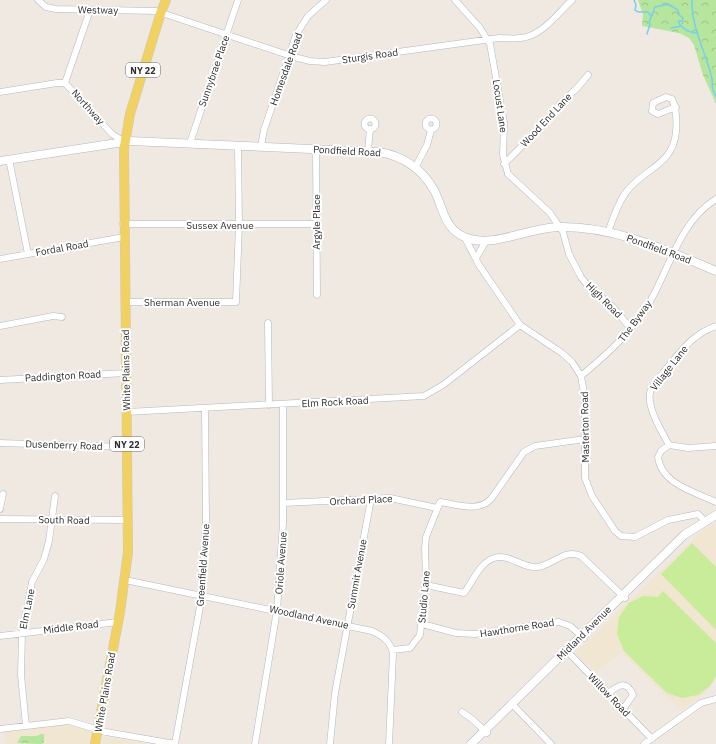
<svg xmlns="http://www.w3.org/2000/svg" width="716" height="744" font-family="'IBM Plex Sans',sans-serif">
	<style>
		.education { fill: #f0e6d1 }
		.forest { fill: url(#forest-crowns) }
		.pitch { fill: #c9ec9a }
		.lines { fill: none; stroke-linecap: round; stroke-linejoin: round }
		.stream { stroke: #75cff0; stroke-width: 1.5 }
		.street-casing { stroke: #b4b7c1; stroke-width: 7 }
		.secondary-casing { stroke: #b4b7c1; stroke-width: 9 }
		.primary-casing { stroke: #c9c9c9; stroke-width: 10 }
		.street { stroke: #fff; stroke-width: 6 }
		.secondary { stroke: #fff; stroke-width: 8 }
		.primary { stroke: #f2d163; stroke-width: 9 }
		.labels { text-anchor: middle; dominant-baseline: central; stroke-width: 4; stroke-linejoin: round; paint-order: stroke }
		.shield { fill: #fff; stroke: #6d6d6d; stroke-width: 1 }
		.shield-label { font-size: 9px; font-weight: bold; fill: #2e2e2e }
		.street-label { font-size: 10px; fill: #2e2e2e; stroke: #fff }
	</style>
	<defs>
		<pattern id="forest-crowns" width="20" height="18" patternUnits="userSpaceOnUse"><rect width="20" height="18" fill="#b6e59e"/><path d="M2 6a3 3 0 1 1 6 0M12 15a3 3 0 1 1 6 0" fill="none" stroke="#9dc588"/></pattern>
	</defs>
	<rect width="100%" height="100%" fill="#efe9e1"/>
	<path class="education" d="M716 523V678L707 691 681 711 621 652 596 672 576 654V652L702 531Z
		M68 724 76 725 92 732 91 744H6L4 732Z
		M103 737 148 744H102Z"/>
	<path class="forest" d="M638 0H716V104L703 75 694 45 689 38 679 33 642 26 643 14Z
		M41 734H44V742L41 744 17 743 21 736H37Z"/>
	<path class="pitch" d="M692 543 716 567V630L661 574Z
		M663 591 716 643V676L710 686 698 695 682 698 667 693 624 651 617 634 619 617 629 603 643 596 658 597Z"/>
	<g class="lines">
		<path class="stream" d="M634 0 636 5 635 10 638 12H648L651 16
			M692 0C691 26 705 51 711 75 714 83 710 89 716 96
			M671 28 681 26
			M647 34 650 24 649 22 655 7 668 4 678 10 679 15 683 18 682 21H678C681 28 689 33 697 33"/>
		<defs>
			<path id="street" d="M38 0 46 7 56 9 156 11 294 57 310 61 325 62 499 38C506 38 514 39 521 38 542 36 558 13 572 0
				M455 0 480 28 490 44 504 123 503 155 508 174 550 213 563 232 569 254 581 277 588 286 613 307 631 329
				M65 83 90 10
				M0 92 57 83H65L112 134 125 142
				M364.5 124a5.5 5.5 0 1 1 11 0a5.5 5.5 0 1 1-11 0Z
				M425.5 124a5.5 5.5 0 1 1 11 0a5.5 5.5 0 1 1-11 0Z
				M190 143 238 0
				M261 146 264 130 296 35 308 16 326 0
				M316 149 317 295
				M368 151 370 129
				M9 159 28 254
				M504 164 546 122 554 110 578 87 588 75
				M415 168 427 145 431 130
				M123 224H316
				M608 232C613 219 618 202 627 191 645 168 673 165 676 132 677 121 677 110 672 99L666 97 653 103 652 111 658 114 676 107
				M465 238 479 265 520 325 562 353 572 362 581 376 585 399V478L592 496 615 531 621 536 635 537 668 520 698 514 705 521
				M476 258 486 241
				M0 259 124 237
				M125 302H236L239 225 238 145
				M268 323 269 405
				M0 326 53 316 62 317
				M581 376C606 355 630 334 648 305 670 269 678 223 716 199
				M0 380 126 373
				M127 412 424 396 443 385 520 325
				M0 443 127 447
				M669 445C662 432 647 408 650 393 651 385 685 346 692 340 699 334 707 329 716 326
				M716 446 688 448 669 445 661 451 658 457C661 484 695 492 716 502
				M283 503 390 498 437 508
				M0 509 3 494
				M0 519 128 520
				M125 580 372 631C383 636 391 642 393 654L389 744
				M426 585 464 593C473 582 479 563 494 558 510 553 522 569 538 567 553 565 565 548 581 556L625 598
				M422 624 456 633 475 634 559 622 570 626 584 638
				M0 636 118 622
				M392 650 410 648 420 635 426 581 425 548 426 537 440 502C456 504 478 513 491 499L524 452 535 446 585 439
				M567 651 652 739
				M608 693C618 686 626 679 633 695L623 709
				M512 704 551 744
				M462 712 472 719 487 733
				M26 726 21 675 22 633 32 582 44 559 49 541 55 496
				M0 729 69 721 106 732 175 744
				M175 744 201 601 206 521 205 408
				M255 744 277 610 283 523V405
				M330 744 335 693 371 499
				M644 744 701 703 716 699"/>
			<path id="secondary" d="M0 161 130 141 379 152C403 156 422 169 434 190 444 209 444 230 467 238 493 248 531 227 559 227 615 226 666 250 716 271
				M471 744 684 535 716 515"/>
			<path id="primary" d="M95 744 120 612 128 552 124 149 130 114 161 12 166 0"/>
		</defs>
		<use href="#street" class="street-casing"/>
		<use href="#secondary" class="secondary-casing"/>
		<use href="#primary" class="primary-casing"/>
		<use href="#street" class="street"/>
		<use href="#secondary" class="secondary"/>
		<use href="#primary" class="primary"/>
	</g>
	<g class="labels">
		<g class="shield">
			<rect x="126" y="63" width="34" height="14" rx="3"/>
			<rect x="110" y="437" width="34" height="14" rx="3"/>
		</g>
		<g class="shield-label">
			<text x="143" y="70">NY 22</text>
			<text x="127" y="444">NY 22</text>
		</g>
		<g class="street-label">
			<text transform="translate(98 10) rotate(1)">Westway</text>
			<text transform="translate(370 56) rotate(-8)">Sturgis Road</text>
			<text transform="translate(286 69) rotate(-70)">Homesdale Road</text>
			<text transform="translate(214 71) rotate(-71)">Sunnybrae Place</text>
			<text transform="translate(500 106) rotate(82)">Locust Lane</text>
			<text transform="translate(88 107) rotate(48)">Northway</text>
			<text transform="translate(546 120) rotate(-47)">Wood End Lane</text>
			<text transform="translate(347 151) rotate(3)">Pondfield Road</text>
			<text transform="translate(316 222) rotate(-90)">Argyle Place</text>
			<text x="220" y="225">Sussex Avenue</text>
			<text transform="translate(62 248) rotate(-10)">Fordal Road</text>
			<text transform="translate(659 249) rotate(20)">Pondfield Road</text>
			<text transform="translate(604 300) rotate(45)">High Road</text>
			<text x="182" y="302">Sherman Avenue</text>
			<text transform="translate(635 321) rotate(-54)">The Byway</text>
			<text transform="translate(669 368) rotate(-52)">Village Lane</text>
			<text transform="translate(126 370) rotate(-91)">White Plains Road</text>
			<text transform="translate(63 376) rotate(-3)">Paddington Road</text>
			<text transform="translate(335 402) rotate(-3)">Elm Rock Road</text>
			<text transform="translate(585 427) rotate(-91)">Masterton Road</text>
			<text transform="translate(64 445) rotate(2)">Dusenberry Road</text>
			<text transform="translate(361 500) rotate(-3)">Orchard Place</text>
			<text transform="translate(64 520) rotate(1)">South Road</text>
			<text transform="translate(281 563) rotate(-86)">Oriole Avenue</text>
			<text transform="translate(203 565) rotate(-86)">Greenfield Avenue</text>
			<text transform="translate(357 574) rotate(-80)">Summit Avenue</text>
			<text transform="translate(424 597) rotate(-85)">Studio Lane</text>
			<text transform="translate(27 609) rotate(-78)">Elm Lane</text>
			<text transform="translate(309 617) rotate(12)">Woodland Avenue</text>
			<text transform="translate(71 627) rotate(-7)">Middle Road</text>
			<text transform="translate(517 628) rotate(-9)">Hawthorne Road</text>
			<text transform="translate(584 633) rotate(-45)">Midland Avenue</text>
			<text transform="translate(105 692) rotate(-80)">White Plains Road</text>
			<text transform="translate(609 695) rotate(46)">Willow Road</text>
		</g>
	</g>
</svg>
